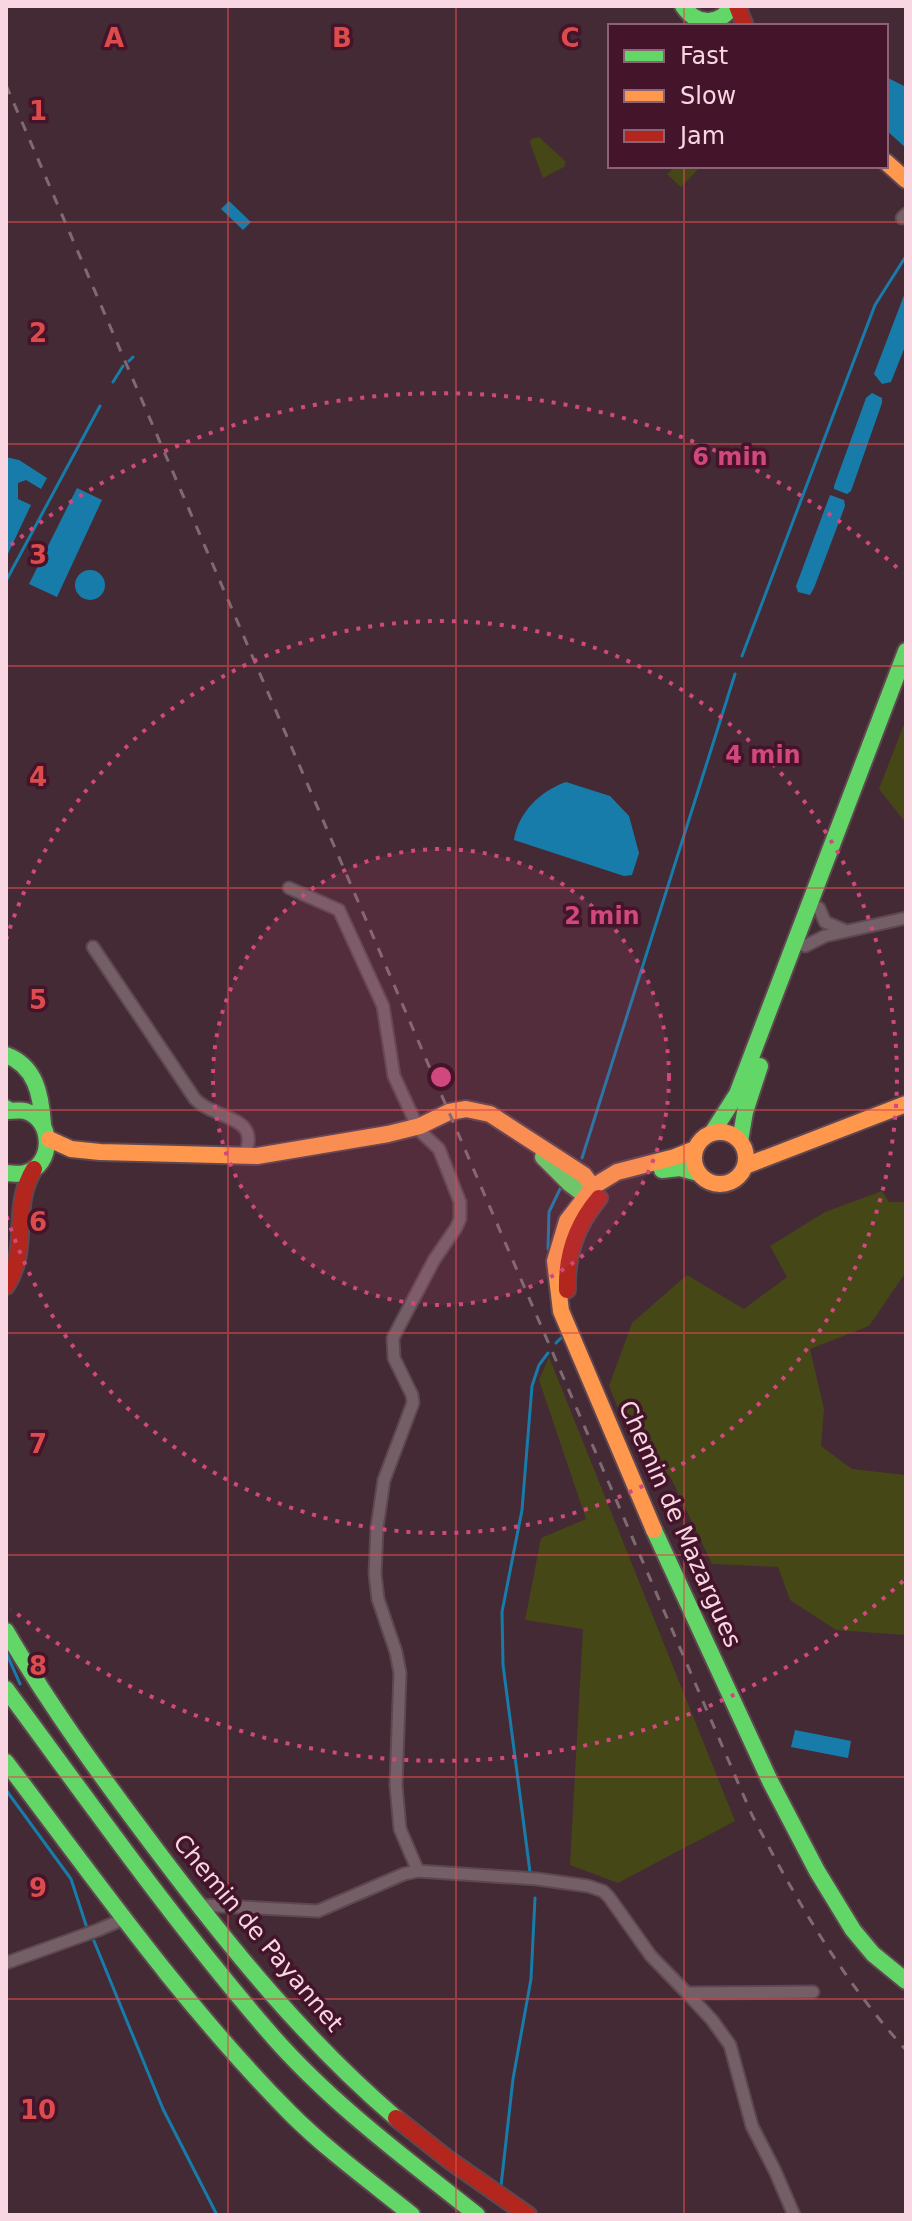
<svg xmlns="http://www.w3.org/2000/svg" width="912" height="2221" font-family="'DejaVu Sans',sans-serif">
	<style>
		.green { fill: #454717 }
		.water { fill: #187caa }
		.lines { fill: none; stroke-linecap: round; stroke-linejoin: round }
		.stream { stroke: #187caa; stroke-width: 3 }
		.street-casing { stroke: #5e4750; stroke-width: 15 }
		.fast-casing { stroke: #5e4750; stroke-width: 20 }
		.slow-casing { stroke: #5e4750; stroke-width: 20 }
		.jam-casing { stroke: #5e4750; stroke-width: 20 }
		.street { stroke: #745f67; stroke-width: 11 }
		.fast { stroke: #63d668; stroke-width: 16 }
		.slow { stroke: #ff974d; stroke-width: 16 }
		.jam { stroke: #b3261e; stroke-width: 16 }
		.rail { stroke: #7e6b72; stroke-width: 3; stroke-dasharray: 10 10; stroke-linecap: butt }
		.grid { fill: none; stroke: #dd4b4d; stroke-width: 2; stroke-opacity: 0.55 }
		.ring { fill: none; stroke: #d0487d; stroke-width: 4; stroke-dasharray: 4 8 }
		.labels { text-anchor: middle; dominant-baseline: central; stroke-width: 7; stroke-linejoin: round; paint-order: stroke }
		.street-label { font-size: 24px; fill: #f8d7e2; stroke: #44152a }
		.grid-label { font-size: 26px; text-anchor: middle; font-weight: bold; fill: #dd4b4d; stroke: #44152a; stroke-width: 7; stroke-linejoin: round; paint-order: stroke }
		.centre { fill: #d0487d; stroke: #44152a; stroke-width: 4 }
		.ring-label { font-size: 24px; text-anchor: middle; font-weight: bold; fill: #d0487d; stroke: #44152a; stroke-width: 7; stroke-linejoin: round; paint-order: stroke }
	</style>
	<rect width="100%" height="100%" fill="#442a35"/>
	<path class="green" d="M539 137 566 162 564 167 543 178 530 143 531 139Z
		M677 166H701L681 187 667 174Z
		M906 719V823L879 789Z
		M882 1191 889 1202H906V1272L869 1326 810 1349 824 1409 821 1446 852 1469 906 1475V1635L836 1630 790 1600 778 1567 712 1564 670 1476 633 1446 609 1386 632 1323 687 1275 744 1309 787 1277 770 1246 825 1212Z
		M549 1357 735 1821 618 1883 570 1865 583 1629 525 1620 541 1538 586 1519 539 1380Z"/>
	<path class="water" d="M886 77 906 87V148L886 130Z
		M229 201 251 222 243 230 221 209Z
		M906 290V344L891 382 882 384 874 374Z
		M872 393 882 398V403L851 491 847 494 834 489V486L866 398Z
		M6 457 19 460 47 478 41 489 26 480 18 483V499L31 505 6 558Z
		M77 488 102 500 57 597 29 584Z
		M830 495 844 500 845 506 814 588 810 595 798 592 796 586Z
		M75 585a15 15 0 1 1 30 0a15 15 0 1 1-30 0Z
		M566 782 610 796 629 816 639 853 632 875 624 876 514 840C518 813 540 791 566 782Z
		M795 1730 851 1741 848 1758 791 1747Z"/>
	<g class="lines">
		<path class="stream" d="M129 361 133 357
			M113 382 123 366
			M7 579 100 406
			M742 656 875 305 906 256
			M582 1158 735 674
			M548 1249 549 1212 561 1187
			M556 1343 561 1338
			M6 1652 20 1684
			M6 1790 71 1879 86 1925
			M530 1872 503 1665 502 1612 522 1510 532 1386 539 1365 548 1353
			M94 1941 163 2109 217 2215
			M501 2186 513 2079 531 1979 535 1898"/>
		<defs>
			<path id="street" d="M902 218 906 214
				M289 888 339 910 383 1006 394 1076 419 1130 439 1149 460 1202V1219L456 1228 434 1260 393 1338 394 1358 412 1395 413 1403 384 1480 377 1527 375 1574 378 1599 396 1652 400 1673 396 1785 400 1829 418 1871
				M819 908 825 922 844 930
				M805 946 825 936 906 918
				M93 947 195 1099C216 1121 263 1115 244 1156
				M199 1905 318 1911 404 1874 418 1871 537 1879 588 1886 603 1891 609 1897 651 1956 687 1993 813 1992
				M6 1963 98 1930 126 1918
				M687 1993 712 2020 730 2045 752 2126 775 2171 794 2215"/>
			<path id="fast" d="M683 6C697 26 718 26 733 6
				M6 1055C36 1066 41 1095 43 1124
				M6 1108 8 1111
				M6 1111C12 1111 20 1110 25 1111 54 1119 54 1166 25 1173 19 1175 12 1173 6 1173
				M712 1133 737 1094 906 651
				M740 1141 745 1112 760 1066
				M543 1157 570 1184 591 1200
				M662 1170 680 1168 698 1173
				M654 1530 770 1781 817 1871 853 1930 873 1954 906 1981
				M6 1631C52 1710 106 1783 161 1856 232 1950 306 2041 396 2118
				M6 1689C91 1804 174 1922 268 2031 328 2101 405 2158 477 2215
				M6 1762C97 1882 184 2006 290 2113 328 2151 371 2182 412 2215"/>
			<path id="slow" d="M886 162 906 180
				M694 1158a26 26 0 1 1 52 0a26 26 0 1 1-52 0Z
				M49 1139 71 1149 100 1152 257 1156 388 1134 420 1126 449 1112 466 1109 490 1114 584 1175 593 1187 596 1201
				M745 1166 906 1104
				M654 1530 561 1311 555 1261 567 1221 594 1186 617 1172 675 1157 695 1149"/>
			<path id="jam" d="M737 6 745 26
				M6 1286C31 1247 10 1208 34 1169
				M567 1290C566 1254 576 1225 599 1198
				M396 2118 449 2160 528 2215"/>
		</defs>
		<use href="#street" class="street-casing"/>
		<use href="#fast" class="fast-casing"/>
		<use href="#slow" class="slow-casing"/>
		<use href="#jam" class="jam-casing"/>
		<use href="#street" class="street"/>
		<use href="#fast" class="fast"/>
		<use href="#slow" class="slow"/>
		<use href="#jam" class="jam"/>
		<path class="rail" d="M6 85 752 1815C795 1898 842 1980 906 2050"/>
	</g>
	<path class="grid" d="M228 6V2215M456 6V2215M684 6V26M684 166V2215M6 222H906M6 444H906M6 666H906M6 888H906M6 1110H906M6 1333H906M6 1555H906M6 1777H906M6 1999H906"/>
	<circle cx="441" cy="1077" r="228" fill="#d0487d" fill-opacity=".12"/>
	<g class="ring">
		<circle cx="441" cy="1077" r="228"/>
		<path d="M6 940A456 456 0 1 1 6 1214"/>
		<path d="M903 1581A684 684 0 0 1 11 1609M11 545A684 684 0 0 1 903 573"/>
	</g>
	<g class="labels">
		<g class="street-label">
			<text transform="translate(680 1524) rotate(66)">Chemin de Mazargues</text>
			<text transform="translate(258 1933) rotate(50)">Chemin de Payannet</text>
		</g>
	</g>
	<g class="grid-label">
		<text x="114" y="47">A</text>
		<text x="342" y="47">B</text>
		<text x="570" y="47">C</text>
		<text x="38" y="120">1</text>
		<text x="38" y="342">2</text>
		<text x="38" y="564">3</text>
		<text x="38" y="786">4</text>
		<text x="38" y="1009">5</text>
		<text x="38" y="1231">6</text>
		<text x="38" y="1453">7</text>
		<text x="38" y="1675">8</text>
		<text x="38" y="1897">9</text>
		<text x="38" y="2119">10</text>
	</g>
	<circle cx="441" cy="1077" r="12" class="centre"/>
	<g class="ring-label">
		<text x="730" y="465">6 min</text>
		<text x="763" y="763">4 min</text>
		<text x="602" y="924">2 min</text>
	</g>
	<rect width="912" height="2221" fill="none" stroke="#f8d7e2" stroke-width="16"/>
	<rect x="608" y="24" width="280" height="144" fill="#44152a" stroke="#8c6374" stroke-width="2"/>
	<rect x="624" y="50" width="40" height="12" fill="#63d668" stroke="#8c6374" stroke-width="2"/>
	<text x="680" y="64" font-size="24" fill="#f8d7e2">Fast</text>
	<rect x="624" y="90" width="40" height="12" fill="#ff974d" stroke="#8c6374" stroke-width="2"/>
	<text x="680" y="104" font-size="24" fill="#f8d7e2">Slow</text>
	<rect x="624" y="130" width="40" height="12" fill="#b3261e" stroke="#8c6374" stroke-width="2"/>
	<text x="680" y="144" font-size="24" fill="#f8d7e2">Jam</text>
</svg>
